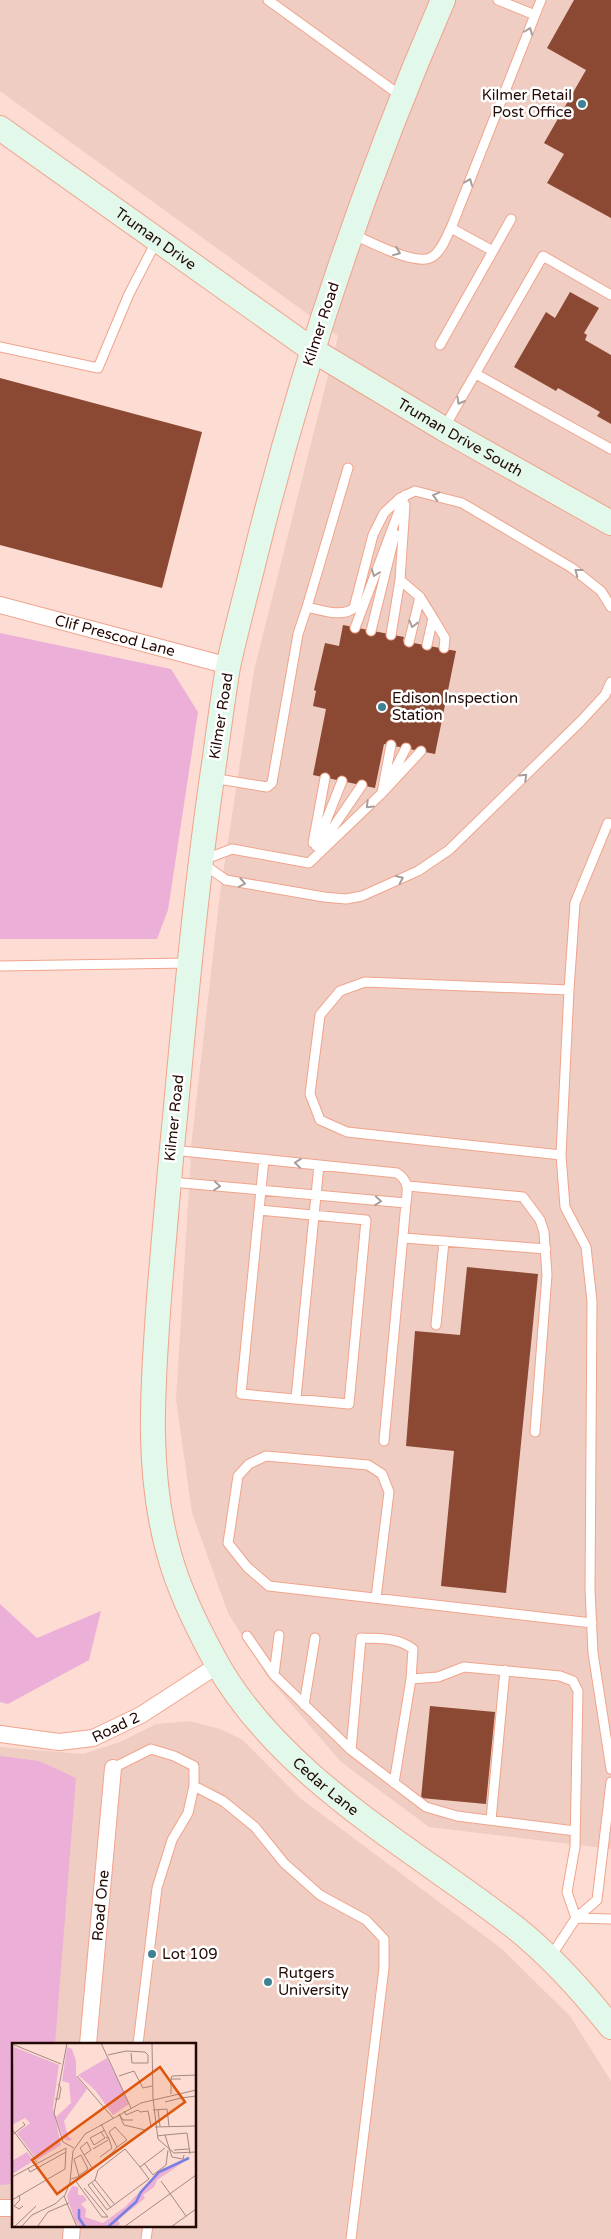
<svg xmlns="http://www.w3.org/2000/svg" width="611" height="2239" font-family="'Varela Round',sans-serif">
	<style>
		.built { fill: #efcdc2; fill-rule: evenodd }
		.green { fill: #ebafd8 }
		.building { fill: #8b4833 }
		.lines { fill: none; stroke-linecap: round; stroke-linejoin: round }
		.lane-casing { stroke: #f0a48c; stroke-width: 11 }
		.street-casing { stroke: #f0a48c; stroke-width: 18 }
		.secondary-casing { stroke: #f0a48c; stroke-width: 26 }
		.lane { stroke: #fff; stroke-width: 9 }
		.street { stroke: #fff; stroke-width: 16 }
		.secondary { stroke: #e1f8eb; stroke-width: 24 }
		.oneway { stroke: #a79d9a }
		.poi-dot { fill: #408294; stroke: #fff; stroke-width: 2 }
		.labels { text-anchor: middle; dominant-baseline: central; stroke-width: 5; stroke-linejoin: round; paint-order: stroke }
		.poi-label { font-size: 15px; fill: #230903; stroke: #fff; text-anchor: start }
		.street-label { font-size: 15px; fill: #230903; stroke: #fff }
		.inset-river { fill: none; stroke: #797fde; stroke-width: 2.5 }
		.inset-road { fill: none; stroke: #a68880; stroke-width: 1 }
		.view { fill: #de550c; fill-opacity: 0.15; stroke: #de550c; stroke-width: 2.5 }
		.inset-edge { fill: none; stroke: #230903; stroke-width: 2.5 }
	</style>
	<rect width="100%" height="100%" fill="#fdddd3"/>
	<path class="built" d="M0 0H611V1849L429 1827 341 1762 267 1676 228 1613 192 1513 176 1400 192 1138 220 894 254 670 338 336 0 91Z
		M190 1721 220 1729 243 1740 300 1798 502 1949 570 2016 611 2081V2239H0V1747L83 1754 120 1742 156 1724ZM14 2044H195V2225H14Z"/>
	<path class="green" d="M0 633 171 669 198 712 168 910 157 939H0Z
		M0 1604 37 1638 101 1611 89 1660 8 1704 0 1702Z
		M0 1756 39 1761 76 1778 55 2044H14V2184L0 2185Z"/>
	<path class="building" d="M574 0H611V218L547 183 564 154 544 143 586 70 547 48Z
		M570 292 599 308 584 333 587 335 585 340 611 355V424L597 416 600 412 558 388 556 391 514 367 546 312 555 318Z
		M0 378 202 432 162 588 0 545Z
		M343 625 404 637 403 641 456 651 435 754 384 744 375 788 313 775 326 709 313 706 316 691 314 690 325 643 339 646Z
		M467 1267 538 1274 506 1593 441 1586 454 1451 406 1446 415 1331 460 1335Z
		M430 1706 495 1712 486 1804 421 1798Z"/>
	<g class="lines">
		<defs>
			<path id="lane" d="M268 0 401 96
				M535 15 541 0
				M451 228 493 251
				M352 234C369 241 416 267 432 257 442 251 446 237 451 228L535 15 498 0
				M440 345 511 219
				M0 347 98 368 129 294 157 240
				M476 374 611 449
				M444 428 543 256 611 295
				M400 580 420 597 409 642
				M420 597 433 618 427 645
				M307 607 348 468
				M433 618 445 638 444 648
				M355 628 405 495
				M371 631 395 534
				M391 635 400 580 405 505
				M212 778 267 787 272 783 298 634 307 607C321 610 342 618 354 608L373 535 384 513 400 498 415 491 462 503 572 568 601 591 611 607
				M389 781 406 748
				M383 792 421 751
				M313 843 325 778
				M316 846 342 781
				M319 848 362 785
				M203 860 232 849 309 863
				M202 863 226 880 324 897 346 899 362 896 418 871 449 850 581 721 605 695 611 682
				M309 863 382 793 391 745
				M0 966 189 963
				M569 990 575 903 608 823
				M561 1155 347 1132 320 1120 310 1094 320 1015 340 991 365 982 569 990 561 1155 565 1207 586 1247 592 1301 590 1590 593 1653 611 1769
				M171 1182 406 1203C408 1189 409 1181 397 1173L172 1150
				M408 1186 523 1197 540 1220 544 1232 547 1275 535 1432
				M259 1210 366 1220 349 1404 241 1394 264 1159
				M404 1238 546 1249
				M436 1325 444 1241
				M296 1398 319 1165
				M384 1441 406 1203
				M376 1598 389 1492 382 1474 368 1465 266 1456 249 1464 238 1476 228 1543 247 1567 269 1586 592 1623
				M247 1636 274 1675 351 1750
				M274 1675 279 1635
				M304 1705 315 1638
				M113 1768 151 1749 174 1756 194 1766V1786L188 1813 172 1840 157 1888 138 2044
				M394 1783 411 1679
				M194 1786 223 1801 255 1827 284 1863 320 1895 366 1920 384 1939V1968L351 2239
				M491 1820 505 1670
				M575 1831 457 1816 426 1807 351 1750 361 1638C381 1639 397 1637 413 1649L411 1679 438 1677 464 1667 560 1676 573 1681 578 1691 575 1847 567 1892 576 1918
				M576 1918 611 1919
				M551 1956 576 1918 597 1900 611 1782
				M146 2239 148 2225"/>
			<g id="street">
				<path id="s1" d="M0 605 229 666"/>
				<path id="s2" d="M0 1734 59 1742 93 1738 141 1715 218 1665"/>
				<path id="s3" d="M88 2044 113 1768"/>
				<path d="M0 2208H14"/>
				<path d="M71 2239 72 2225"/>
			</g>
			<g id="secondary">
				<path id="s4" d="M443 0C365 180 302 366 255 557 246 594 236 630 228 667 223 697 219 727 215 757 197 877 186 997 175 1117 169 1177 164 1238 159 1298 153 1383 145 1473 170 1557 180 1593 197 1627 215 1660 279 1777 415 1849 517 1929 553 1958 583 1992 611 2027"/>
				<path id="s5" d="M0 128 311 349 444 429 611 523"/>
			</g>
		</defs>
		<use href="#lane" class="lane-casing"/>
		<use href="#street" class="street-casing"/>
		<use href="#secondary" class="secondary-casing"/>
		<use href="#lane" class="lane"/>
		<use href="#street" class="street"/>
		<use href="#secondary" class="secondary"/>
	</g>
	<defs><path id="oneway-chevron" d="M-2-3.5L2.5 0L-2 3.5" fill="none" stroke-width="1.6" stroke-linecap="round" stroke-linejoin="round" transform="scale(1.25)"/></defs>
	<g class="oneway">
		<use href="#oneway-chevron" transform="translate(529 31) rotate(-69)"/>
		<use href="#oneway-chevron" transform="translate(469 182) rotate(-68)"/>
		<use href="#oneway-chevron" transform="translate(397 252) rotate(22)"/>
		<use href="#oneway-chevron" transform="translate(460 401) rotate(120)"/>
		<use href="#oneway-chevron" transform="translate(436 496) rotate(-165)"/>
		<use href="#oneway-chevron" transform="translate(578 572) rotate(-142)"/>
		<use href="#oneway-chevron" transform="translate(375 573) rotate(111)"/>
		<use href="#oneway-chevron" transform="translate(413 624) rotate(104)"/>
		<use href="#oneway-chevron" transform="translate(524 777) rotate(-44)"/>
		<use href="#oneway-chevron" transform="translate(369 805) rotate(136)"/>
		<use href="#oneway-chevron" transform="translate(400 879) rotate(-25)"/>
		<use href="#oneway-chevron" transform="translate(242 883) rotate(11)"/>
		<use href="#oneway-chevron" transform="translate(298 1163) rotate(-174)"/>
		<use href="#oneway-chevron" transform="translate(217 1186) rotate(5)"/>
		<use href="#oneway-chevron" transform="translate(378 1201) rotate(5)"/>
	</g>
	<g class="poi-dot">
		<circle cx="582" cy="104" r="5"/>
		<circle cx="382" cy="707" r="5"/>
		<circle cx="152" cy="1954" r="5"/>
		<circle cx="268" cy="1982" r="5"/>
	</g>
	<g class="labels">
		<g class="poi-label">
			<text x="572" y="95" text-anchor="end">Kilmer Retail<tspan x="572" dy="17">Post Office</tspan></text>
			<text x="392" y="698">Edison Inspection<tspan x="392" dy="17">Station</tspan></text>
			<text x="162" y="1954">Lot 109</text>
			<text x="278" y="1973">Rutgers<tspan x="278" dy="17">University</tspan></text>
		</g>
		<g class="street-label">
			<text stroke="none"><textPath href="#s5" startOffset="191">Truman Drive</textPath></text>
			<text transform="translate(321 324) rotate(-72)">Kilmer Road</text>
			<text stroke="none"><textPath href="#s5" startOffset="555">Truman Drive South</textPath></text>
			<text stroke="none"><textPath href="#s1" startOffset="119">Clif Prescod Lane</textPath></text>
			<text transform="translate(221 716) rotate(-81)">Kilmer Road</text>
			<text transform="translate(174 1118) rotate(-84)">Kilmer Road</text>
			<text stroke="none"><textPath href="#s2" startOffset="119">Road 2</textPath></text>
			<text stroke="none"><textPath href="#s4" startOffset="1879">Cedar Lane</textPath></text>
			<text stroke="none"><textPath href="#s3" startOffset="139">Road One</textPath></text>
		</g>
	</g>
	<g transform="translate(12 2043)">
		<rect width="184" height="184" fill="#fdddd3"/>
		<path d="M2 4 47 22 41 65 49 102 25 117 5 90 18 80 13 75 0 82ZM55 4 60 6 64 18V33L75 46 52 78 56 94 60 96 57 98 51 95 44 74 59 60 57 40 50 38ZM95 15 117 61 101 72 83 47 66 32ZM15 109 20 115 18 120 0 131V118ZM179 114 145 137 142 144 131 152 133 155 106 177 108 181 105 184H67L63 178 55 153 60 143 66 144V152H71L75 157 69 161 74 166 73 174 91 180 113 164 147 129Z" fill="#ebafd8"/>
		<path class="inset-river" d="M67 166V175L73 184M96 184 124 159 129 149 147 129 177 115"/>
		<path class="inset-road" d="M55 0 42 70 51 99 62 105M89 0 119 65M140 0 141 56 146 96 162 110 184 109M0 1 49 21M96 12 114 8 133 9 136 12V20H120L119 10M0 16V34M65 33 101 75M107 33 122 28 131 45 140 43M159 36 160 33 184 32M159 51V36H169M169 55 184 53M43 56H47L49 45 46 41M153 59 169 55 167 49M141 67 155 66 157 83M146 67 148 83M112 68 114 72 126 67 128 69 136 68M107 71 112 82 133 87 139 83 136 68M107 71 111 77H121M89 81 97 96 94 94M143 84 184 83M0 86 25 119M89 89 93 95 82 102 78 95 93 87M0 92 13 82 11 79M153 92 175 90 178 111M145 93 153 92 160 114 171 116 172 112M81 106 96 97M162 107 177 106M72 112 79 107 75 99 68 105 80 125M88 114 100 105 97 96M132 120 141 132 154 122 156 107M128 124 113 106 86 127 83 137 76 142 95 167 137 136 128 124 153 105M16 125 18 129 54 109M66 133 75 127 76 126 69 112 62 116 67 133M0 134 54 105 53 126 0 157M59 136 72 132 101 109 105 104 97 89 103 84 115 97 105 104M63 137 90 174H96M83 137 103 162M149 138 174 173M80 140 99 165M72 145 96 174M7 152 8 157 2 163 7 166 11 163M52 153 65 184M2 184 24 163M9 184 20 172 43 161 53 152 58 139 61 108 73 91 129 60 184 47M25 184 36 169 57 160M112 184 184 132M159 184 184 166"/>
		<path class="view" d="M148 24 173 59 45 151 20 117Z"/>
		<rect width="184" height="184" class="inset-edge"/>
	</g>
</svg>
